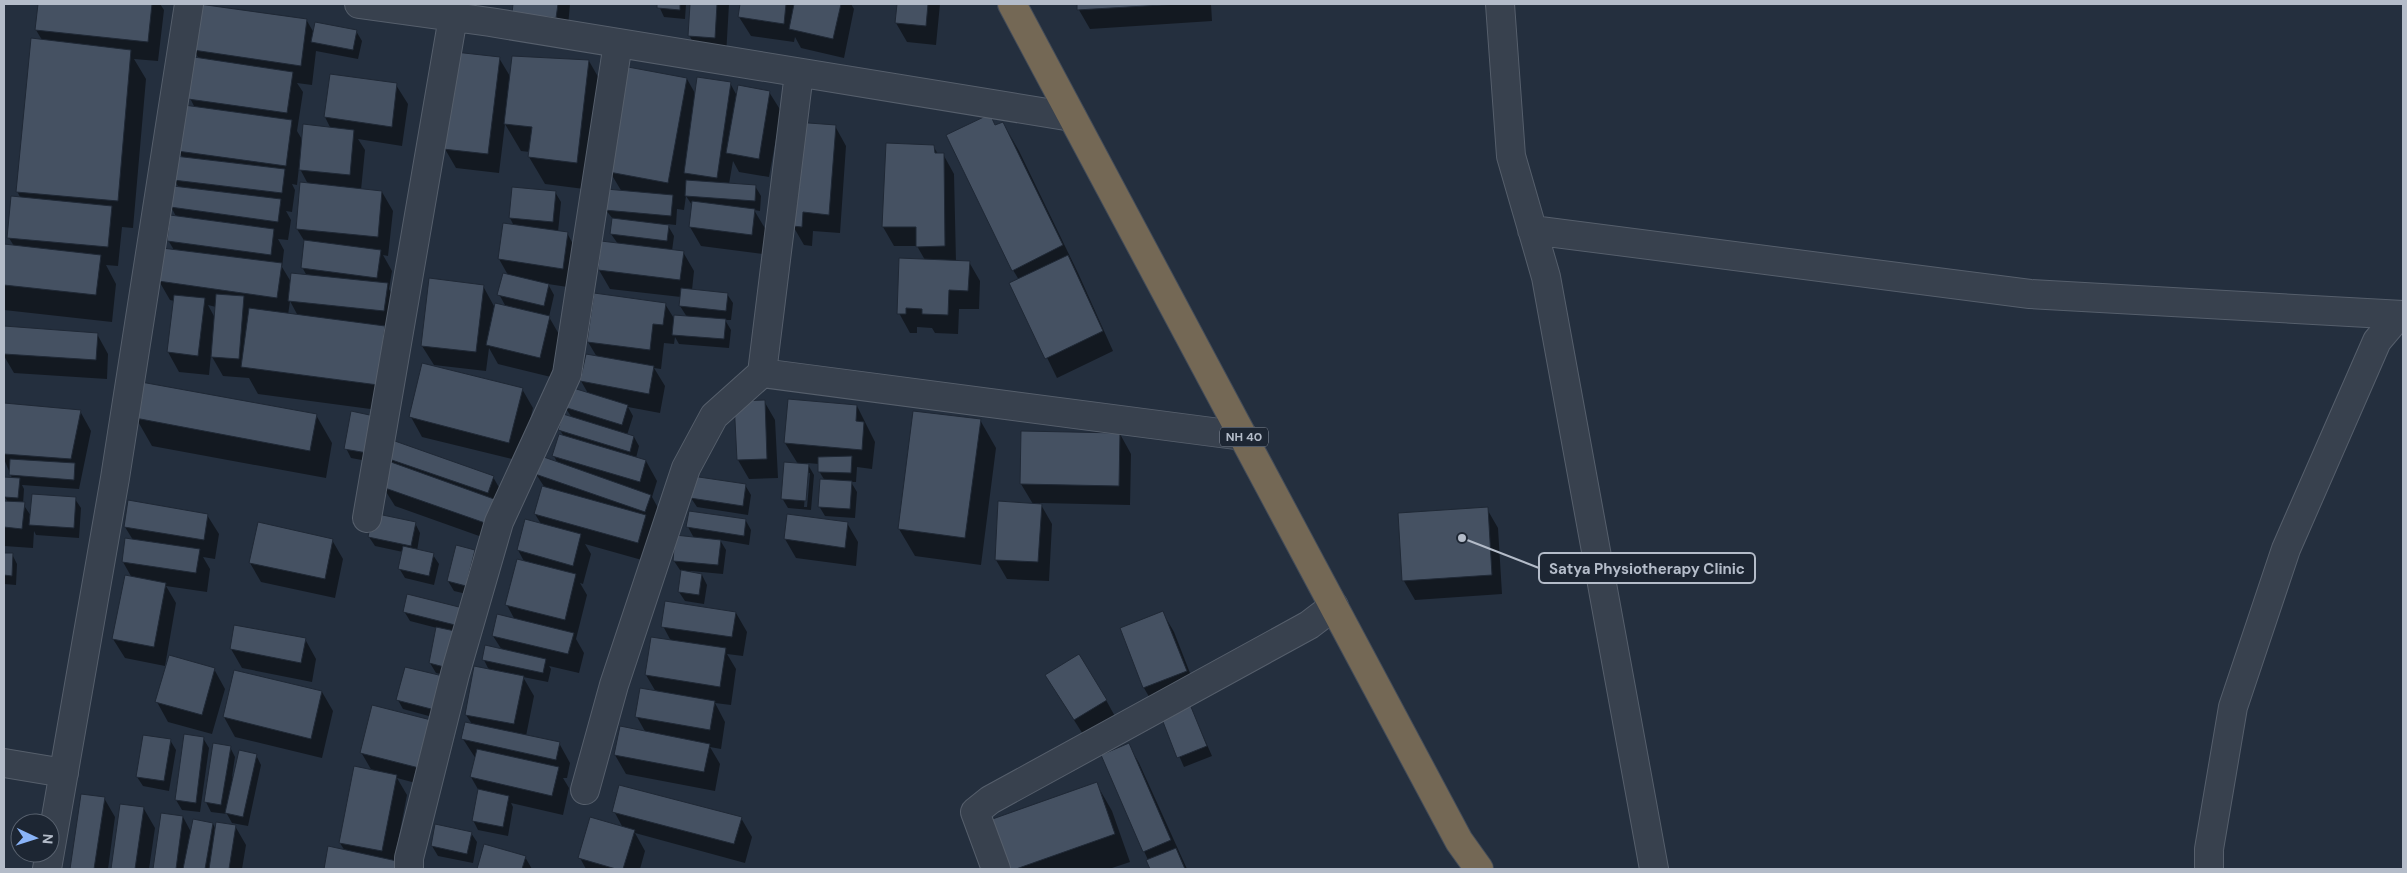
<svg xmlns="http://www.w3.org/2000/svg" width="2407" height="873" font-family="'DM Sans',sans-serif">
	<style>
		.shadow { fill: #0007; fill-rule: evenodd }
		.building { fill: #455162; stroke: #1f2835 }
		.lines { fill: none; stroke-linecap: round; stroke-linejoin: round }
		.street-casing { stroke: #565f6c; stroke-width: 30 }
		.highway-casing { stroke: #434c59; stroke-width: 30 }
		.street { stroke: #38414e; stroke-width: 28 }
		.highway { stroke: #746855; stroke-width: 28 }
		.labels { text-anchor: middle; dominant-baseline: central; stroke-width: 4.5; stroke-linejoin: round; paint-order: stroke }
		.shield { fill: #1d2633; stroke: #878f9c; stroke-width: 1 }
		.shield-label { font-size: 12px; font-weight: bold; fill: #b4bcc9 }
		.leader { fill: none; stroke: #b4bcc9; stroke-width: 2 }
		.callout-dot { fill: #b4bcc9; stroke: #1d2633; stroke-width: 2 }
		.callout { fill: #1d2633; stroke: #b4bcc9; stroke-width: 2 }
		.callout-label { font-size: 15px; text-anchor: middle; font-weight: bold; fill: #b4bcc9 }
	</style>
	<rect width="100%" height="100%" fill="#242f3e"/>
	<path class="shadow" d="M39 4H160L164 10 158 61 134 59 146 79 133 228 122 227 118 266 106 265 116 284 112 322 4 310V245L14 246 9 238 21 199 17 191 42 40 36 30Z
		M369 4H478L473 34 432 26Z
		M514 4H570L567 37 513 13Z
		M658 4H686L685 19 664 17Z
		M691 4H729L726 56 700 55 689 35Z
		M741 4H851L854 9 844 58 801 48 795 37 794 42 751 36 739 17Z
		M898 4H940L936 45 907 42 896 23Z
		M1078 4H1211L1212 21 1090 29 1079 10Z
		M307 21 314 33 356 31 362 41 358 59 316 51 312 85 297 83 303 92 297 131 303 141 331 129 325 117 396 85 408 104 402 146 358 139 365 150 361 190 382 192 393 211 388 256 383 255 392 271 389 289 398 304 393 412 258 394 249 378 223 376 211 355 209 375 179 372 168 352 174 301 170 300 159 281 174 250 168 240 177 218 171 207 179 188 174 179 183 158 178 151 195 108 190 98 199 59 194 50ZM299 167 308 184 297 229 305 242 302 267 307 276 291 282 282 267 284 250 278 239 288 240 291 220 286 211 292 212 295 190 292 184 297 185ZM290 301 298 316 288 315ZM208 305 216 307 215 318Z
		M499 58 511 78 589 61 605 89 592 190 545 184 529 157 530 152 521 151 505 124 499 173 456 168 445 149Z
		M687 79 696 95 730 83 737 96 769 92 781 111 769 177 739 172 733 161 729 184 755 186 761 196 760 211 754 210 766 230 763 254 701 246 690 227 692 205 686 196 684 210 677 209 676 225 667 224 674 236 672 251 683 252 694 271 692 290 727 294 733 303 731 320H725L731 330 729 348 679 344 675 337 674 344 664 343 661 369 654 368 665 386 660 413 628 407 633 416 627 435 634 437 639 446 636 458 646 461 657 481 652 497 662 515 649 562 585 544 591 554 583 584 580 583 587 595 576 639 584 653 579 673 549 666 551 669 548 682 523 677 534 696 526 736 559 743 570 763 567 778H563L569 788 563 815 511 803 513 807 508 836 478 830 473 820 479 791 471 777 476 759 463 739 472 724 466 715 489 670 484 660 502 650 493 636 515 620 507 605 525 563 518 550 541 524 535 514 545 488 536 474 558 464 554 456 564 437 560 430 572 418 565 407 589 395 581 381 597 357 588 342 665 304 675 320 687 317 680 306 681 297 610 289 599 270 618 244 611 234 613 219 605 209 622 192 610 172Z
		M1003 123 1019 151 1078 273 1113 351 1057 378 1011 284 1019 280 1013 270 995 126Z
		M835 126 846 146 840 233 813 231 812 246 804 245 793 226Z
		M888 144 933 146 938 154H943L954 174 956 262H969L980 281 979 309H959L958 334 935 333 932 328 917 327V333H910L899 313 925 260 917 246H894L883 227Z
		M555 192 561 202 558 232 567 233 578 253 574 288 548 284 554 295 549 317 560 336 551 377 498 364 489 348 486 371 434 365 422 346 483 286 495 308 506 307 499 294 508 275 499 259 504 224 514 226 510 218Z
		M4 328 97 334 108 354 107 379 14 373 4 356Z
		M522 389 533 408 520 461 422 437 411 417Z
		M764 401 775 420 778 478 749 479 738 460 736 402Z
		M4 404 80 411 91 431 79 489 22 485 24 489 23 504 31 516 75 499 81 508 79 538 36 535 34 531 33 548 4 546V502H8L4 496 12 478 4 459Z
		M857 406 875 442 872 469 857 467 856 482H851L857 492 855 518 825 516 819 506 825 481 819 471V464L807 463 814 475 811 510 788 508 782 498 798 464 785 443ZM807 473H810L807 507H804Z
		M352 413 378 463 351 458 346 448Z
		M316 415 332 443 326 478 152 446 136 418Z
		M980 420 996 448 981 565 915 556 899 529Z
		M1120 434 1131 454 1130 505 1040 503 1052 524 1049 581 1007 579 996 560 1033 504 1021 484Z
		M387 458 493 477 504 496 496 542 395 506 383 487 391 464Z
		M745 485 751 495 748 515 697 507 691 498Z
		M1487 509 1498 528 1502 594 1415 600 1404 581Z
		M207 515 219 534 215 559 203 557 210 569 207 592 166 586 176 603 165 666 125 658 113 639 132 578 123 562 133 540 125 527Z
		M746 521 751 530 749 545 720 540 726 550 723 574 691 571V573L702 575 707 585 704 604 685 601 679 592 683 571 680 570 674 561 694 538 688 527Z
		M415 523 420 533 417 551 433 555 439 564 434 585 405 578 399 568 403 552 375 546 369 537Z
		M847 523 858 542 856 566 796 558 785 539Z
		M332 540 343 559 335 598 261 582 250 563Z
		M474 551 480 560 471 595 454 591 448 581Z
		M4 554H12L17 564 16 585 4 584Z
		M462 609 453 677 436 673 430 663 437 628 410 621 404 611Z
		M736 613 747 632 743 656 727 654 736 669 731 705 715 703 725 722 721 749 710 747 720 764 715 791 626 774 615 755 646 733 637 717 656 692 646 675 671 641 663 626Z
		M1163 613 1174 632 1197 691 1155 707 1144 688 1121 629Z
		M305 639 316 659 312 682 242 668 231 649Z
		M406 668 440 719 403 709 398 700Z
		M214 669 225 689 212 734 168 722 157 702Z
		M235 671 322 692 333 711 322 758 235 737 224 717Z
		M1058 695 1106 700 1117 720 1086 739Z
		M1189 704 1212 756 1184 767 1161 715Z
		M373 706 434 788 397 778 407 795 394 862 400 869H325L329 848 345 851 340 843 372 771 361 752Z
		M203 738 209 748 200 812 182 810 176 800Z
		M170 740 176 750 169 791 143 786 137 777Z
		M1128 744 1139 763 1187 869H1152L1144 851Z
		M230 747 235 757 232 777 256 755 261 765 248 826 232 823 227 814 211 812 206 802Z
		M1096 783 1112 811 1130 862 1109 869H1002Z
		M82 795 104 798 115 817 108 869H71Z
		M121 805 144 809 155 828 149 869H113Z
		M614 811 741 818 752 837 745 863 635 833 645 851 640 869H586L580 858 623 828Z
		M162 814 183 817 191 832 213 824 216 830 235 826 246 845 242 869H154Z
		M471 833 477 842 473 863 438 856 432 846Z
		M485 846 525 857 532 869H479Z"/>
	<path class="building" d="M38 4H152L148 42 35 30Z
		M199 4 307 19 301 66 193 50Z
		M513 4H558L556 18 512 13Z
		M657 4H680V10L657 8Z
		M690 4H717L715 38 688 36Z
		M740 4H786L784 24 738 17Z
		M794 4H841L833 39 789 29Z
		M897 4H928L926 26 895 23Z
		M1077 4H1179L1077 10Z
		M315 22 357 30 353 50 311 42Z
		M31 38 131 50 118 201 16 192Z
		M455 52 500 57 488 154 443 149Z
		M512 56 589 60 577 163 528 157 532 127 504 124Z
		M194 57 293 72 287 113 188 99Z
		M628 67 687 78 668 183 609 172Z
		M330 74 397 83 392 127 324 117Z
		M697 77 731 82 717 178 684 173Z
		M738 85 770 91 759 159 726 153Z
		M184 105 292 120 286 166 177 151Z
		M990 114 995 125 1003 122 1063 245 1012 271 946 135Z
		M795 122 836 125 829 215 803 212 802 227 792 226Z
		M303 124 354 130 350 175 299 170Z
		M886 143 934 145 935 153H944L945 246 916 247V227H882Z
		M175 156 285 169 282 193 173 180Z
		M686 180 756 185 755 201 685 196Z
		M300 182 382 191 378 237 296 229Z
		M173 186 281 199 278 222 170 207Z
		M512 187 556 191 553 222 509 218Z
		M606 189 673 195 671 216 604 210Z
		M11 196 112 206 108 247 7 238Z
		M692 201 755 209 752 235 689 227Z
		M170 215 274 229 271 255 167 241Z
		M612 218 669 225 667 241 610 234Z
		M503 223 568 232 563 269 498 259Z
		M304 240 381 250 377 278 301 268Z
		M601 241 684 251 680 280 598 270Z
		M4 244 101 255 96 295 4 285Z
		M162 248 282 263 277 298 158 281Z
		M1068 255 1103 331 1045 359 1009 283Z
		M899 258 970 261 968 291 949 290 948 315 922 314V309L906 308V314H897Z
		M291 273 388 283 384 311 288 301Z
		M503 273 549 284 544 306 497 295Z
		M429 278 484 285 476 352 421 346Z
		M681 288 728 293 726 311 679 306Z
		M594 293 666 303 663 325 653 324 650 350 587 342Z
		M216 294 244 296 239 359 211 357Z
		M174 295 205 298 198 356 167 352Z
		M495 303 550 316 540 358 486 345Z
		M249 308 385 326 378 385 241 367Z
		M674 315 726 319 724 339 672 335Z
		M4 326 98 333 96 360 4 354Z
		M586 354 654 366 649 394 580 381Z
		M422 363 523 388 509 443 409 417Z
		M141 382 317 414 310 451 135 418Z
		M570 387 628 405 622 425 564 407Z
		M788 399 857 405 856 421 864 422 862 450 784 443Z
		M765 400 767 459 737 460 734 401Z
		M4 403 81 410 71 459 4 454Z
		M351 411 379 417 373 454 344 449Z
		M913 411 981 419 965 538 898 529Z
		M563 414 634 436 630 452 558 430Z
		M1021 431 1120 433 1119 486 1020 484Z
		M559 434 646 460 640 482 552 456Z
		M392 440 494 476 488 493 386 458Z
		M541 456 651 495 645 512 535 474Z
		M852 456 851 473 818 472V457Z
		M10 459 75 463 74 480 9 475Z
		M391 462 494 499 485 523 382 487Z
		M784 462 809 464 806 501 781 499Z
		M692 476 746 484 743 506 690 498Z
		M4 477 20 478 18 498 4 497Z
		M820 479 852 481 850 509 818 507Z
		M542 486 646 515 638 543 534 514Z
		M32 494 76 497 74 528 29 525Z
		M128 500 208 514 204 540 124 527Z
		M4 501 25 502 22 529 4 527Z
		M998 501 1042 504 1038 562 995 560Z
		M1488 507 1492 575 1402 581 1398 513Z
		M689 511 746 519 744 536 686 527Z
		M373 513 416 522 411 546 368 537Z
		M787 514 848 522 845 548 784 539Z
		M525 519 581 534 573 566 517 550Z
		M258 522 333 539 325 579 249 563Z
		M675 535 721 540 718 565 673 561Z
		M125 538 200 549 196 573 122 562Z
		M456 545 475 550 466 586 447 581Z
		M403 546 434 553 429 576 398 569Z
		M4 553H13L12 576 4 575Z
		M517 559 576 574 565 620 505 605Z
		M681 570 702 574 699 595 678 592Z
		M125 575 166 583 154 647 112 639Z
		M407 594 463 608 459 626 403 612Z
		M665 601 736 612 732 637 661 627Z
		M1163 611 1187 671 1143 688 1120 628Z
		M497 614 574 633 568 654 492 636Z
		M234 625 306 638 301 663 230 649Z
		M436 627 455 631 448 668 429 663Z
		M651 637 726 648 720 687 645 675Z
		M485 645 546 659 543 673 482 660Z
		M1079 654 1107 700 1074 720 1045 675Z
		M169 655 215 668 202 715 155 702Z
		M474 666 524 676 514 724 465 715Z
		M405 667 443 676 435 710 396 700Z
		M234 670 322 691 311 739 223 717Z
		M640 688 715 701 710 730 635 717Z
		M1189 702 1207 746 1177 758 1160 714Z
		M372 705 435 721 423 769 360 753Z
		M465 722 560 742 556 760 461 739Z
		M620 726 710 744 704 772 614 755Z
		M184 734 204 737 196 803 175 800Z
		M143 735 171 739 164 781 136 777Z
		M213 743 231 746 221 805 204 802Z
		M1129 743 1171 840 1143 852 1101 755Z
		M477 749 559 767 552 796 470 777Z
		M239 750 257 754 243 817 225 813Z
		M354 766 397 775 382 851 339 843Z
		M1097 782 1115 834 1016 869H1000L984 822Z
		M619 785 742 817 734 844 612 812Z
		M478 789 509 796 503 827 472 821Z
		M81 794 105 797 94 869H70Z
		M120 804 144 807 135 869H111Z
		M161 813 183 816 176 869H153Z
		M590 817 635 830 623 869H616L578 858Z
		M193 819 213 823 205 869H183Z
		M216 822 236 825 229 869H209Z
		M435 824 472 832 467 854 431 846Z
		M484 844 526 856 522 869H477Z
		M328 846 397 861 395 869H324Z
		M1176 848 1185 869H1150L1146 860Z"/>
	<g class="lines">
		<defs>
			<path id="street" d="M359 4 490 22 1072 117
				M1500 4 1511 156 1546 277 1654 869
				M799 73 762 373 1243 436
				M1532 230 2030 294 2403 315
				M367 518 453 17
				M4 763 64 773
				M585 790 614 685 686 468 714 416 762 373
				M47 869 115 478 189 4
				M409 869V858L455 674 499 522 567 374 618 43
				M996 869 975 812 990 800 1309 625 1334 606
				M2209 869V849L2233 707 2286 549 2377 341 2399 315"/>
			<path id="highway" d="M1012 4 1459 841 1479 869"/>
		</defs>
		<use href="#street" class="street-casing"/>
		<use href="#highway" class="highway-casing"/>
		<use href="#street" class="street"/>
		<use href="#highway" class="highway"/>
	</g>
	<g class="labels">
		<rect class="shield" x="1220" y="427.5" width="48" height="19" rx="4"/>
		<g class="shield-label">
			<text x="1244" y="437">NH 40</text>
		</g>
	</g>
	<path class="leader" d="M1462 538L1539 568"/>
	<circle class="callout-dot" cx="1462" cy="538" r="5"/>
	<rect class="callout" x="1539" y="553" width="216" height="30" rx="5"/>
	<g class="callout-label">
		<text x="1647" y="574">Satya Physiotherapy Clinic</text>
	</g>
	<rect width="2407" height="873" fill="none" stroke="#b4bcc9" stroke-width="10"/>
	<g transform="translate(35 838) rotate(94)"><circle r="24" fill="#1d2633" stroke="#59626f"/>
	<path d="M0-4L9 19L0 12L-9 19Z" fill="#8ab4f8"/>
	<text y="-8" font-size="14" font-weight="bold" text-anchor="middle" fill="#b4bcc9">N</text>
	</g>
</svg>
